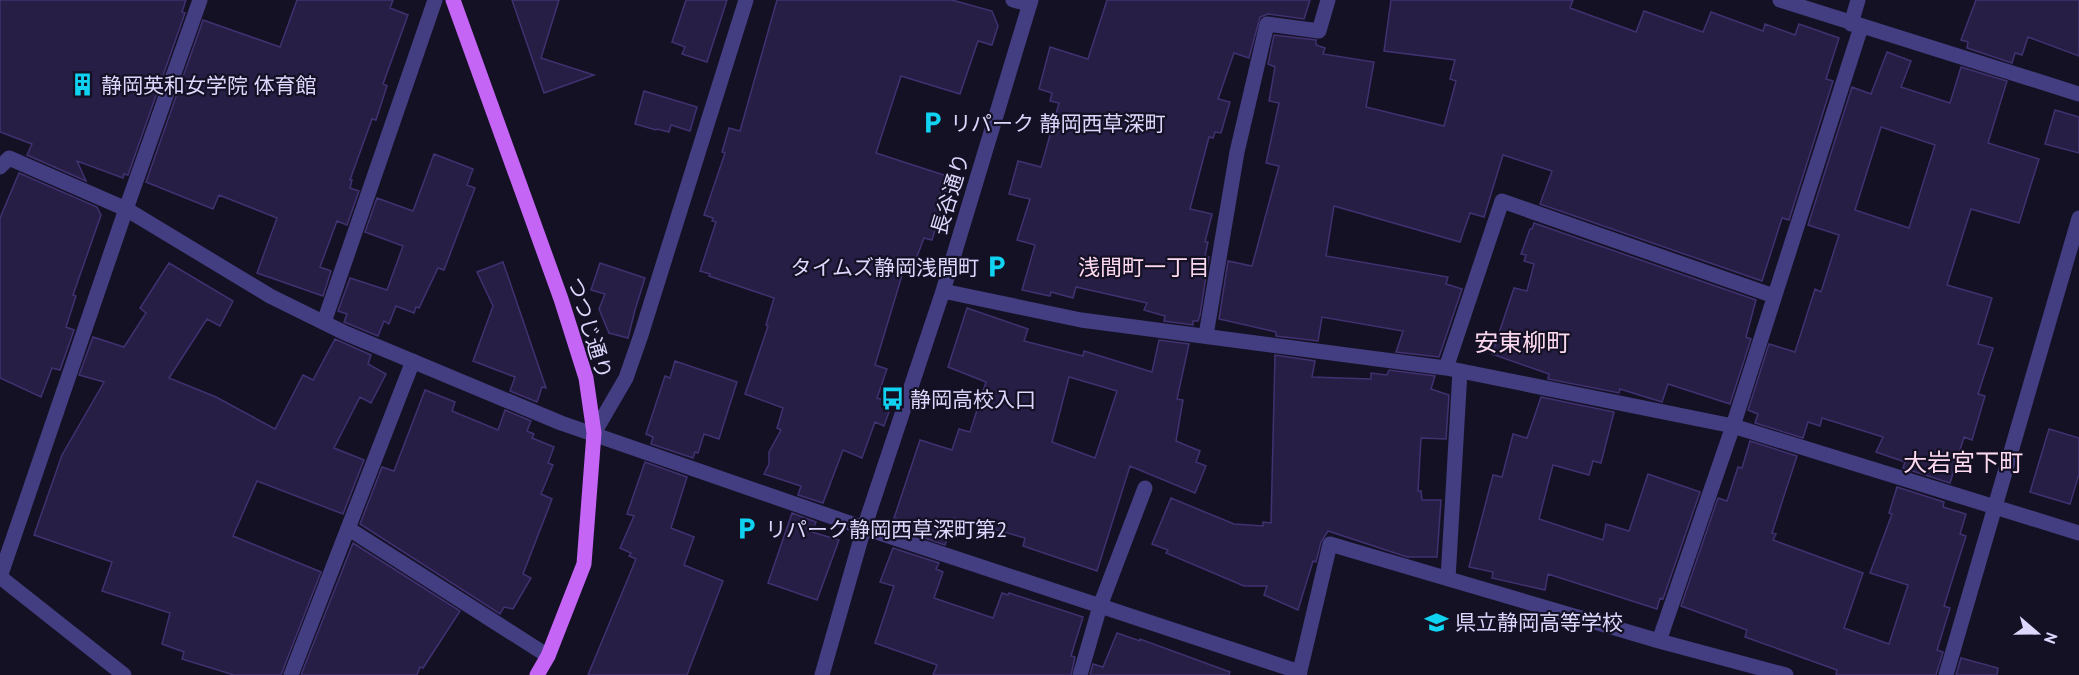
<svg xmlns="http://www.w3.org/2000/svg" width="2079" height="675" font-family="'PT Sans','Noto Sans JP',sans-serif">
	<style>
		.building { fill: #271e45; stroke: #403170; stroke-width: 1.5; fill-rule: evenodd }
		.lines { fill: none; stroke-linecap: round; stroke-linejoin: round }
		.minor { stroke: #433e81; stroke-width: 15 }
		.major { stroke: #c465f6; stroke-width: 15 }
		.labels { text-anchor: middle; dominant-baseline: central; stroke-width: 4.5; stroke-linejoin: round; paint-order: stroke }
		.poi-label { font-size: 21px; fill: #ddd7fd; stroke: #151125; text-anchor: start }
		.street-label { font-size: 21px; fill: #ddd7fd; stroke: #151125 }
		.neighbourhood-label { font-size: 22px; fill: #fdd9ef; stroke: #151125 }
		.quarter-label { font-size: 24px; fill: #fdd9ef; stroke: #151125 }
	</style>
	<rect width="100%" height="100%" fill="#151125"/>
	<path class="building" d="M0 0H186L182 12 185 13 128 175 124 174 123 178 77 161 86 181 27 155 32 144 0 132Z
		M297 0H393L390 8 408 15 383 84 387 86 376 120 372 119 350 180H352L350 188 359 191 347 225 337 221 320 267 331 271 323 296 257 273 277 218 219 195 213 209 146 182 203 20 280 47Z
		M512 0H559L541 58 594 75 544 93Z
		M686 0H727L707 62 682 54 685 47 672 42Z
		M777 0H952L992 11 998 26 992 45 978 41 960 94 901 76 876 153 950 177 932 240 924 238 910 275 903 272 875 365 887 369 877 398 892 403 884 426 875 422 862 458 843 450 823 503 798 495 801 486 764 474 769 464V452L781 430 777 428 783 408 745 394 768 326 766 325 774 298 709 276 710 274 700 271 716 222 712 221 713 218 704 215 725 153 722 152 729 128 740 131Z
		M1107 0H1310L1304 19 1268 14 1260 17 1249 58 1234 53 1218 99 1230 102 1221 133 1215 132 1213 138 1209 137 1190 209 1212 214 1205 242H1208L1205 256 1209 257 1200 315 1198 321H1193V325L1164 321 1165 316 1144 310 1147 303 1076 287 1073 298 1051 292 1050 296 1022 290 1035 245 1017 240 1030 199 1009 194 1018 161 1041 167 1059 103 1050 101 1052 93 1039 89 1050 47 1088 59Z
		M1391 0H1573L1570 8 1636 32 1644 11 1703 32 1711 12 1763 31 1765 24 1795 35 1799 24 1839 38 1826 79 1833 81 1789 220 1782 218 1762 281 1540 204 1552 171 1503 155 1484 217 1470 213 1460 242 1334 206 1326 256 1448 277 1446 284 1462 289 1439 357 1396 352 1403 331 1322 317 1318 341 1276 336V332L1219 319 1228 261 1252 266 1279 166 1266 163 1279 103 1269 101 1275 67 1268 64 1274 35 1316 40V45L1325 48 1323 54 1374 62 1366 107 1444 126 1456 81 1450 79 1455 60 1384 51Z
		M1976 0H2079V56L2028 37 2022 55 2015 53 2012 63 1967 48 1968 42 1961 40Z
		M1887 52 1911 61 1901 87 1950 103 1961 67 2007 81 1988 143 2039 159 2019 223 1971 209 1947 285 1992 298 1978 344 1993 348 1978 394 1985 396 1972 440 1964 437 1950 483 1903 468 1905 462 1876 452 1883 437 1822 418 1820 426 1808 422 1803 438 1755 423 1758 414 1748 410 1769 344 1795 352 1815 289 1821 292 1839 235 1808 225 1852 87 1871 94ZM1881 127 1935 145 1909 228 1855 210Z
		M644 91 697 107 690 131 671 125 669 132 657 129 656 130 635 124Z
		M2055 110 2079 117V153L2045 144Z
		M434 154 473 169 467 185 475 188 444 270 438 268 419 308 416 307 414 313 396 306 389 324 384 321 378 336 344 322 347 314 338 311 350 278 387 290 403 246 365 232 377 198 413 211Z
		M19 173 97 207 101 215 73 295 76 296 66 327 74 330 60 370 52 368 41 397 0 378V218Z
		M1534 223 1756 300 1746 337 1751 339 1730 404 1668 384 1662 402 1620 389 1619 393 1548 379 1549 374 1492 354 1514 288 1527 291 1534 264 1524 261 1526 255 1521 254 1530 229H1532Z
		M503 262 546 388 542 387 537 402 510 391 515 377 473 361 493 306 477 272Z
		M169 263 233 301 220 326 207 319 169 378 216 397 275 429 303 375 313 380 335 339 371 355 368 364 386 374 371 403 360 397 334 448 364 460 343 514 257 481 233 536 321 572 281 675H234L182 659 184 652 162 644 170 613 102 591 112 562 34 535 62 455 104 382 79 375 93 337 124 347 146 313 140 308Z
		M600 263 645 278 635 310 628 338 609 333 599 309 605 294 591 290Z
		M967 308 1028 329 1024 341 1083 356 1084 351 1152 372 1159 340 1189 344 1177 399 1183 400 1176 441 1200 451 1196 462 1206 466 1195 493 1130 466 1097 571 1023 546 1025 538 954 518 945 545 899 529 903 521 894 518 920 440 952 450 959 429 970 432 986 382 948 367ZM1069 377 1117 391 1095 458 1052 442Z
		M1275 355 1315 361 1312 377 1371 379V373L1387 375 1389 370 1435 376 1431 389 1449 395 1446 439 1421 438 1418 491H1421L1422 500H1441L1437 557H1407L1328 531 1321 542 1316 562 1313 561 1298 610 1264 595 1267 586H1244L1166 553 1168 550 1152 544 1171 498 1234 524 1263 526V522L1271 523Z
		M675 361 737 382 719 439 704 434 698 453 695 452 693 458 651 444 653 437 646 434 665 376 670 378Z
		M425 390 455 402 452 411 498 430 505 410 531 421 527 431 534 434 532 438 554 447 548 463 553 465 541 494 552 499 523 574 531 578 513 609 504 607 500 614 360 524 382 467 394 471Z
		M1541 397 1614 412 1601 463 1593 461 1589 475 1553 465 1539 519 1603 540 1606 524 1629 531 1648 474 1700 492 1663 599 1660 598 1657 609 1548 574 1545 590 1492 578 1493 572 1469 567 1493 475 1502 477 1513 434 1527 438Z
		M2049 429 2079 438V474L2070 504 2030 492Z
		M1750 441 1797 456 1772 533 1776 534 1773 540 1863 573 1844 628 1889 644 1908 585 1870 573 1892 514 1889 513 1897 487 1944 502 1943 507 1966 514 1960 534 1966 536 1944 606 1950 608 1937 650 1943 652 1936 675H1836L1837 670 1745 637 1747 630 1681 606 1718 498 1727 501 1738 467 1742 468Z
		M645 462 687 477 671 528 694 537 684 565 723 581 687 675H588L636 559 629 556 631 553 620 548 634 516 627 514Z
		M792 513 816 522 812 532 839 540 817 600 768 583Z
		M353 543 460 611 423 668 420 667 417 675H301Z
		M893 548 939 563 936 569 943 572 934 598 993 618 1002 593 1008 595 1009 593 1083 617 1071 656 1075 657 1071 675H933L937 665 875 643 894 586 880 582Z
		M1117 633 1140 641V639L1230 672 1229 675H1090L1093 664 1103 667Z
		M1961 658 1998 668 1997 675H1956Z"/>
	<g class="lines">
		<path class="minor" d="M1013 0 1030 4
			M1780 0 2079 94
			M1851 24 1858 0
			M0 167 9 158 126 209 270 296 345 333 561 423 864 528 1300 672
			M943 291 1081 320 1446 368 1733 426 2079 533
			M324 322 435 0
			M1206 335 1237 152 1267 24 1319 31 1328 0
			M1446 368 1502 201 1774 296
			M594 433 626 378 641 335 746 0
			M349 529 548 656
			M1448 579 1460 371
			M1659 641 1733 426 1861 27
			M124 675 0 577 126 209 200 0
			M291 675 413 361
			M822 675 864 528 943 291 1031 0
			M1080 675 1100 606 1145 488
			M1299 675 1330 544 1659 641 1786 675
			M1946 675 2079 218"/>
		<path class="major" d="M453 0 561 299 586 378 594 433 584 564 548 656 537 675"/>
	</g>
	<defs>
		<symbol id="building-bare" viewBox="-9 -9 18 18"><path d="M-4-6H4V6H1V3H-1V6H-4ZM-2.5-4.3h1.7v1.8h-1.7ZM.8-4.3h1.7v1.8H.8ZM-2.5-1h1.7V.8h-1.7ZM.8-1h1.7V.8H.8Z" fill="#0fd3f1" stroke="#151125" stroke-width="2.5" paint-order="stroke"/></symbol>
		<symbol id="parking-bare" viewBox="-9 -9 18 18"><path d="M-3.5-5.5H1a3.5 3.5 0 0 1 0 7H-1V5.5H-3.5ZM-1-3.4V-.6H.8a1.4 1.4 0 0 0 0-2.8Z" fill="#0fd3f1" stroke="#151125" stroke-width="2.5" paint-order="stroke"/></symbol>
		<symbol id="bus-bare" viewBox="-9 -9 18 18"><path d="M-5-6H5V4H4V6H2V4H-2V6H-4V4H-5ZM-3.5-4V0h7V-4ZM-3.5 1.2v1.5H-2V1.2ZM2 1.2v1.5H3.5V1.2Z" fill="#0fd3f1" stroke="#151125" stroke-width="2.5" paint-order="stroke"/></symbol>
		<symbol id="school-bare" viewBox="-9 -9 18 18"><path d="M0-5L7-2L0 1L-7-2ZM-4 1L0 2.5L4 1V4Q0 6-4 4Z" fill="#0fd3f1" stroke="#151125" stroke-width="2.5" paint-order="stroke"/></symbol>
	</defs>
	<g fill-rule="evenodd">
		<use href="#building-bare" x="66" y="68" width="33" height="33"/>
		<use href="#parking-bare" x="916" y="106" width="33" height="33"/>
		<use href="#parking-bare" x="980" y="250" width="33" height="33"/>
		<use href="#bus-bare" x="876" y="382" width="33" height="33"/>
		<use href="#parking-bare" x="730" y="512" width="33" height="33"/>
		<use href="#school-bare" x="1420" y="606" width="33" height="33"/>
	</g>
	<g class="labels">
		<g class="poi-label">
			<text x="101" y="85">静岡英和女学院 体育館</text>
			<text x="950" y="123">リパーク 静岡西草深町</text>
			<text x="979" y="267" text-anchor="end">タイムズ静岡浅間町</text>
			<text x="910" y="399">静岡高校入口</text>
			<text x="765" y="529">リパーク静岡西草深町第2</text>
			<text x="1455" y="622">県立静岡高等学校</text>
		</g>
		<g class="street-label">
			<text transform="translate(950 194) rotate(-73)">長谷通り</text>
			<text transform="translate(590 328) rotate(73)">つつじ通り</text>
		</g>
		<g class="neighbourhood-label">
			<text x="1144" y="267">浅間町一丁目</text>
		</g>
		<g class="quarter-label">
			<text x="1522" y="342">安東柳町</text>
			<text x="1963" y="462">大岩宮下町</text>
		</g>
	</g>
	<g transform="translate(2037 633) rotate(110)" stroke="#151125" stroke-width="4.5" paint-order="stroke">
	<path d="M0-4.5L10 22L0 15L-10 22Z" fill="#ddd7fd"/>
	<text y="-9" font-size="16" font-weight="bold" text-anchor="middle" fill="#ddd7fd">N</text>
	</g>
</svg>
